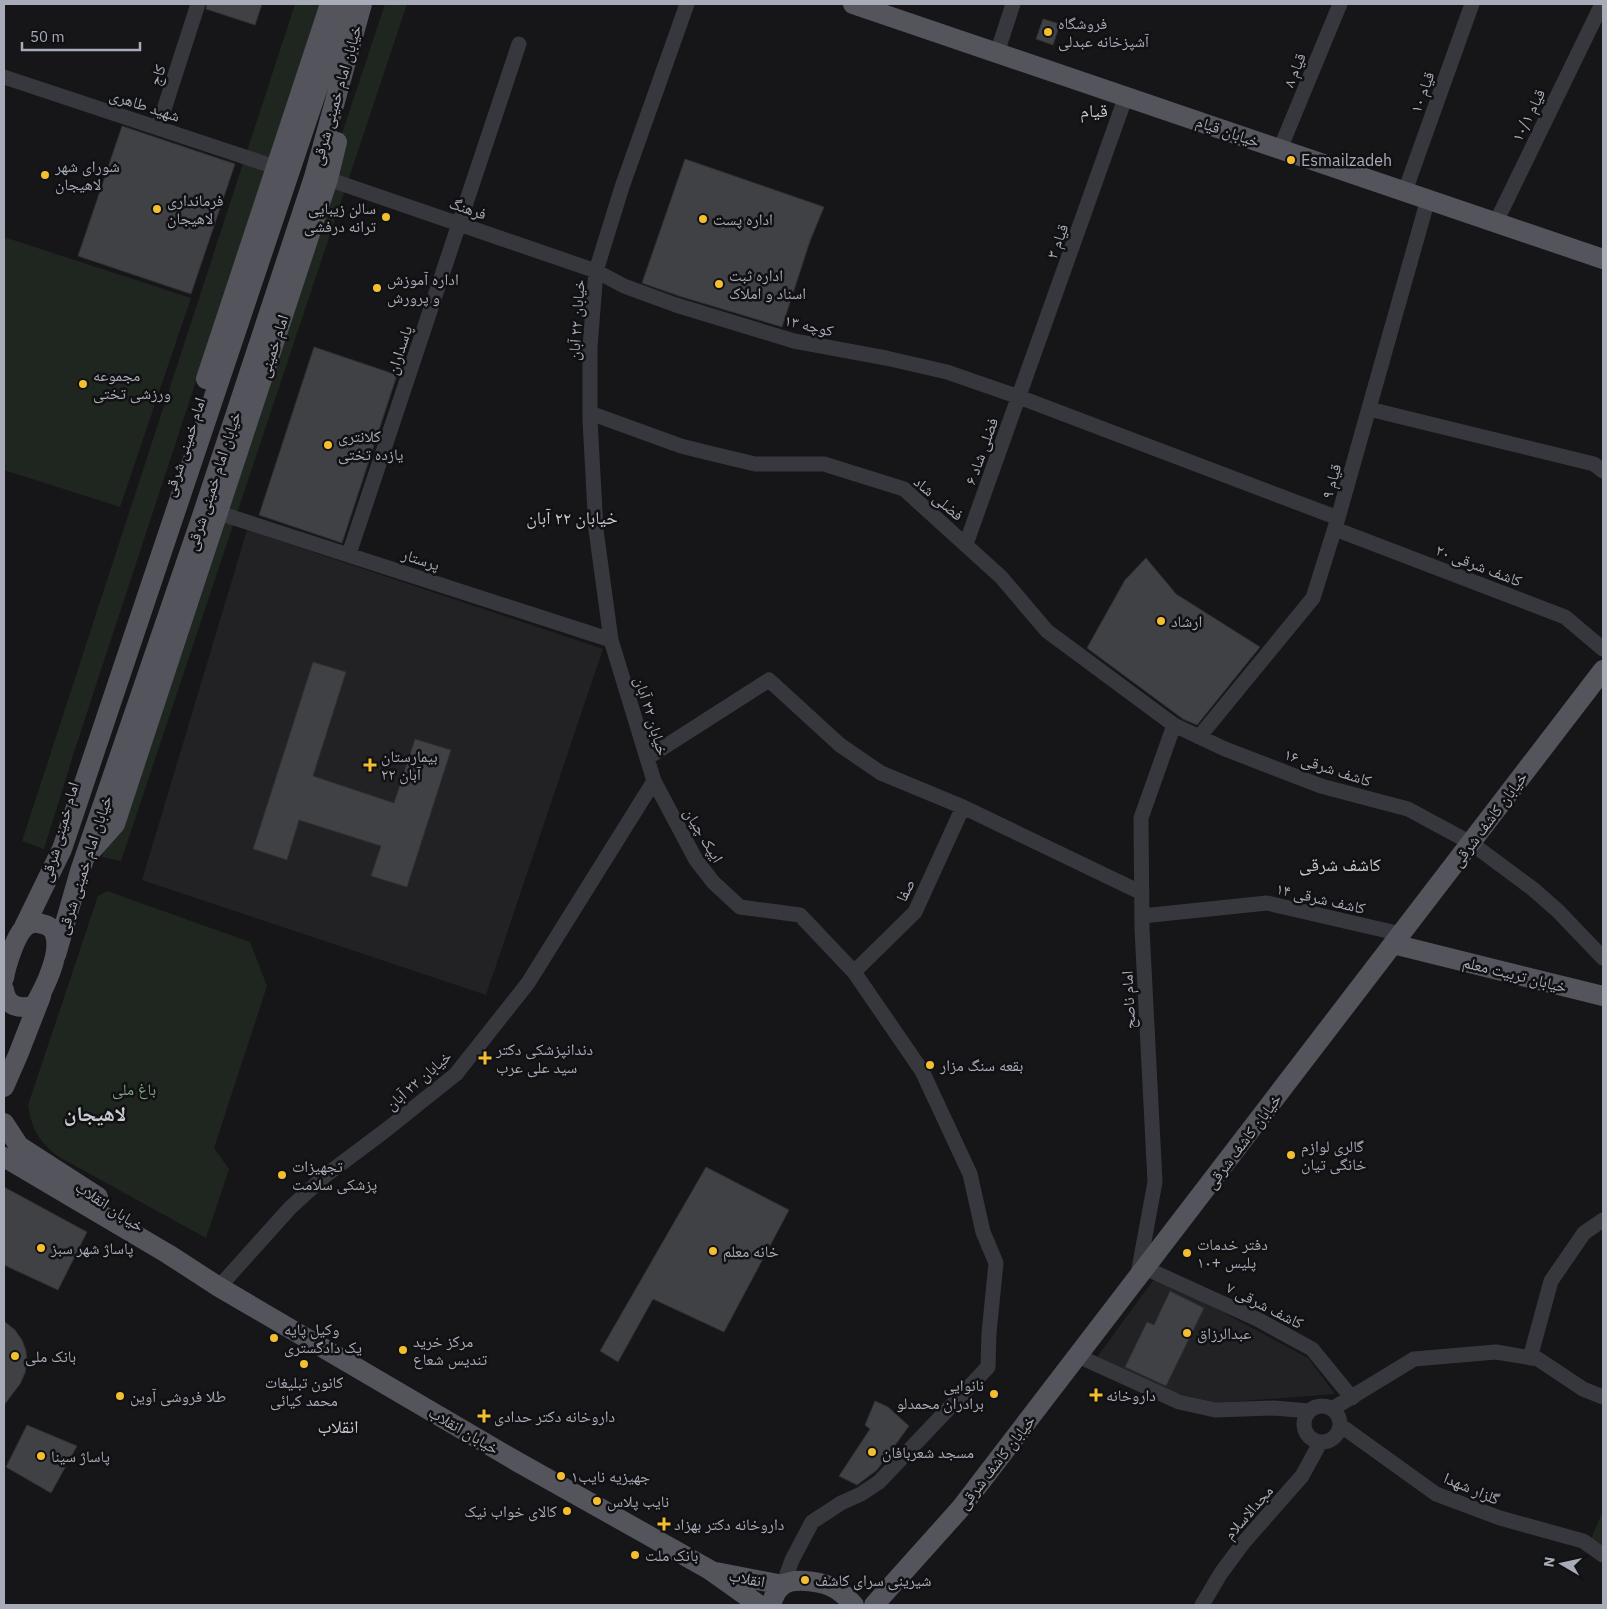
<svg xmlns="http://www.w3.org/2000/svg" width="1607" height="1609" font-family="'IBM Plex Sans','Noto Naskh Arabic',sans-serif">
	<style>
		.built { fill: #222225 }
		.green { fill: #1e261f }
		.building { fill: #404145; stroke: #303034 }
		.lines { fill: none; stroke-linecap: round; stroke-linejoin: round }
		.minor { stroke: #37383d; stroke-width: 15 }
		.major { stroke: #53545c; stroke-width: 20 }
		.poi-dot { fill: #f4be31; stroke: #111113; stroke-width: 2 }
		.labels { text-anchor: middle; dominant-baseline: central; stroke-width: 5; stroke-linejoin: round; paint-order: stroke }
		.poi-label { font-size: 16px; fill: #a8acb8; stroke: #111113; text-anchor: start }
		.street-label { font-size: 16px; fill: #a8acb8; stroke: #111113 }
		.park-label { font-size: 16px; fill: #7ea383; stroke: #111113 }
		.neighbourhood-label { font-size: 18px; fill: #c9cbd4; stroke: #111113 }
		.district-label { font-size: 21px; font-weight: bold; fill: #c9cbd4; stroke: #111113 }
	</style>
	<rect width="100%" height="100%" fill="#161618"/>
	<path class="built" d="M247 530 603 649 486 995 142 880Z
		M1155 1278 1215 1308 1308 1358 1335 1394 1215 1403 1168 1391 1097 1357Z"/>
	<path class="green" d="M295 4H320L76 746 44 849 22 841Z
		M385 4H407L121 861 102 857Z
		M4 237 191 298 120 507 4 470Z
		M107 891 250 942 267 986 214 1148 229 1169 206 1238 59 1157C39 1142 32 1130 28 1105L98 896Z
		M1603 1511V1546L1591 1538Z"/>
	<path class="building" d="M207 4H262L255 25 206 9Z
		M1043 19 1060 24 1053 45 1036 39Z
		M122 126 235 164 191 294 78 256Z
		M685 159 824 207 810 241 782 327 679 296 642 283Z
		M314 347 397 375 342 543 259 515Z
		M1146 558 1176 594 1260 647 1197 725 1183 719 1087 648 1125 580Z
		M313 662 346 672 313 776 394 803 415 739 451 750 407 887 371 876 381 846 299 820 287 860 253 849Z
		M706 1167 789 1210 724 1332 653 1299 618 1362 600 1351Z
		M4 1187 87 1232 58 1290 4 1265Z
		M1170 1291 1204 1308 1166 1386 1125 1367 1147 1322 1154 1325Z
		M4 1321 15 1330 22 1340 26 1351 27 1362 25 1373 20 1384 4 1405Z
		M875 1401 888 1407 909 1426 877 1470 857 1485 839 1476 870 1429 865 1425Z
		M27 1425 77 1446 51 1493 6 1467Z"/>
	<g class="lines">
		<path class="minor" d="M687 4 622 187 596 271 590 347V420L596 530 611 640 654 781 696 860 713 882 740 907 800 915 854 972 922 1071 970 1174 983 1232 996 1263 989 1333 988 1367 879 1482 861 1494 841 1503 812 1522 792 1560 783 1585
			M997 53 1013 4
			M4 77 275 167
			M158 128 198 4
			M1280 149 1340 4
			M328 179 596 271 624 286 676 305 794 341 886 358 947 372 1019 397 1338 518
			M1405 191 1472 4
			M1496 222 1602 4
			M1369 409 1594 464 1603 471
			M590 413 681 446 709 453 755 464H824L904 489 1001 577 1047 631 1174 725 1225 749 1321 786 1408 809 1471 843 1533 889 1558 911 1603 958
			M219 513 611 640
			M1335 529 1565 617 1603 649
			M966 544 1126 96
			M349 554 519 44
			M1199 737 1313 598 1338 518 1428 199
			M647 758 769 680 840 745 881 773 963 807 1142 893
			M1142 916 1267 903 1401 934
			M854 972 915 912 963 807
			M1145 1268 1257 1319 1312 1349 1352 1398
			M1138 1274 1155 1182 1142 929 1141 818 1174 725
			M219 1287 290 1208 326 1175 386 1130 456 1074 528 983 654 781
			M1078 1356 1179 1402 1215 1410 1274 1408 1309 1411
			M1530 1358 1551 1281 1584 1233 1603 1220
			M1304 1424a18 18 0 1 1 36 0a18 18 0 1 1-36 0Z
			M1332 1409 1414 1359 1496 1352 1538 1359 1583 1389 1603 1397
			M1340 1425 1436 1494 1500 1518 1583 1541 1603 1555
			M1202 1605 1221 1573 1244 1542 1302 1476 1320 1443"/>
		<path class="major" d="M853 4 1603 259
			M206 379 330 4
			M91 851 115 824 328 179 337 142
			M24 927 62 849 346 4
			M1393 944 1603 996
			M56 955 80 871 202 516 314 177 362 4
			M4 978C6 966 15 937 24 928 29 922 36 922 42 924 47 925 52 928 54 932 63 952 44 989 34 1006 19 1009 7 1007 4 990
			M4 1087 18 1055 41 996
			M4 1123 19 1146 98 1197
			M4 1157 168 1254 219 1287 516 1461 710 1570 759 1605
			M716 1572 783 1585
			M771 1605C773 1598 776 1590 783 1585 795 1577 824 1582 836 1589 843 1593 849 1600 854 1605
			M874 1605 960 1509 1603 670"/>
	</g>
	<g class="poi-dot">
		<circle cx="1048" cy="32" r="5"/>
		<circle cx="1291" cy="160" r="5"/>
		<circle cx="45" cy="175" r="5"/>
		<circle cx="157" cy="209" r="5"/>
		<circle cx="386" cy="217" r="5"/>
		<circle cx="703" cy="219" r="5"/>
		<circle cx="719" cy="284" r="5"/>
		<circle cx="377" cy="288" r="5"/>
		<circle cx="83" cy="384" r="5"/>
		<circle cx="328" cy="445" r="5"/>
		<circle cx="1161" cy="621" r="5"/>
		<path d="M367.5 757.5h5v5h5v5h-5v5h-5v-5h-5v-5h5z"/>
		<path d="M482.5 1050.5h5v5h5v5h-5v5h-5v-5h-5v-5h5z"/>
		<circle cx="930" cy="1065" r="5"/>
		<circle cx="1291" cy="1155" r="5"/>
		<circle cx="282" cy="1175" r="5"/>
		<circle cx="41" cy="1248" r="5"/>
		<circle cx="713" cy="1251" r="5"/>
		<circle cx="1187" cy="1253" r="5"/>
		<circle cx="1187" cy="1333" r="5"/>
		<circle cx="274" cy="1338" r="5"/>
		<circle cx="403" cy="1350" r="5"/>
		<circle cx="15" cy="1356" r="5"/>
		<circle cx="304" cy="1364" r="5"/>
		<circle cx="994" cy="1394" r="5"/>
		<path d="M1093.5 1387.5h5v5h5v5h-5v5h-5v-5h-5v-5h5z"/>
		<circle cx="120" cy="1396" r="5"/>
		<path d="M481.5 1408.5h5v5h5v5h-5v5h-5v-5h-5v-5h5z"/>
		<circle cx="872" cy="1452" r="5"/>
		<circle cx="41" cy="1456" r="5"/>
		<circle cx="561" cy="1476" r="5"/>
		<circle cx="597" cy="1501" r="5"/>
		<circle cx="567" cy="1511" r="5"/>
		<path d="M661.5 1516.5h5v5h5v5h-5v5h-5v-5h-5v-5h5z"/>
		<circle cx="635" cy="1555" r="5"/>
		<circle cx="805" cy="1580" r="5"/>
	</g>
	<g class="labels">
		<g class="poi-label">
			<text x="1058" y="23">فروشگاه<tspan x="1058" dy="18">آشپزخانه عبدلی</tspan></text>
			<text x="1301" y="160">Esmailzadeh</text>
			<text x="55" y="166">شورای شهر<tspan x="55" dy="18">لاهیجان</tspan></text>
			<text x="167" y="200">فرمانداری<tspan x="167" dy="18">لاهیجان</tspan></text>
			<text x="376" y="208" text-anchor="end">سالن زیبایی<tspan x="376" dy="18">ترانه درفشی</tspan></text>
			<text x="713" y="219">اداره پست</text>
			<text x="729" y="275">اداره ثبت<tspan x="729" dy="18">اسناد و املاک</tspan></text>
			<text x="387" y="279">اداره آموزش<tspan x="387" dy="18">و پرورش</tspan></text>
			<text x="93" y="375">مجموعه<tspan x="93" dy="18">ورزشی تختی</tspan></text>
			<text x="338" y="436">کلانتری<tspan x="338" dy="18">یازده تختی</tspan></text>
			<text x="1171" y="621">ارشاد</text>
			<text x="381" y="756">بیمارستان<tspan x="381" dy="18">۲۲ آبان</tspan></text>
			<text x="496" y="1049">دندانپزشکی دکتر<tspan x="496" dy="18">سید علی عرب</tspan></text>
			<text x="940" y="1065">بقعه سنگ مزار</text>
			<text x="1301" y="1146">گالری لوازم<tspan x="1301" dy="18">خانگی تیان</tspan></text>
			<text x="292" y="1166">تجهیزات<tspan x="292" dy="18">پزشکی سلامت</tspan></text>
			<text x="1197" y="1244">دفتر خدمات<tspan x="1197" dy="18">پلیس +۱۰</tspan></text>
			<text x="51" y="1248">پاساژ شهر سبز</text>
			<text x="723" y="1251">خانه معلم</text>
			<text x="284" y="1329">وکیل پایه<tspan x="284" dy="18">یک دادگستری</tspan></text>
			<text x="1197" y="1333">عبدالرزاق</text>
			<text x="413" y="1341">مرکز خرید<tspan x="413" dy="18">تندیس شعاع</tspan></text>
			<text x="25" y="1356">بانک ملی</text>
			<text x="304" y="1382" text-anchor="middle">کانون تبلیغات<tspan x="304" dy="18">محمد کیائی</tspan></text>
			<text x="984" y="1385" text-anchor="end">نانوایی<tspan x="984" dy="18">برادران محمدلو</tspan></text>
			<text x="1106" y="1395">داروخانه</text>
			<text x="130" y="1396">طلا فروشی آوین</text>
			<text x="494" y="1416">داروخانه دکتر حدادی</text>
			<text x="882" y="1452">مسجد شعربافان</text>
			<text x="51" y="1456">پاساژ سینا</text>
			<text x="571" y="1476">جهیزیه نایب۱</text>
			<text x="607" y="1501">نایب پلاس</text>
			<text x="557" y="1511" text-anchor="end">کالای خواب نیک</text>
			<text x="674" y="1524">داروخانه دکتر بهزاد</text>
			<text x="645" y="1555">بانک ملت</text>
			<text x="815" y="1580">شیرینی سرای کاشف</text>
		</g>
		<g class="street-label">
			<text transform="translate(1294 70) rotate(-68)">قیام ۸</text>
			<text transform="translate(157 75) rotate(-72)">کاج</text>
			<text transform="translate(1422 92) rotate(-70)">قیام ۱۰</text>
			<text transform="translate(336 95) rotate(-74)">خیابان امام خمینی شرقی</text>
			<text transform="translate(145 105) rotate(18)">شهید طاهری</text>
			<text transform="translate(1528 115) rotate(-64)">قیام ۱۰/۱</text>
			<text transform="translate(1228 131) rotate(19)">خیابان قیام</text>
			<text transform="translate(468 208) rotate(19)">فرهنگ</text>
			<text transform="translate(1057 241) rotate(-70)">قیام ۳</text>
			<text transform="translate(576 320) rotate(-86)">خیابان ۲۲ آبان</text>
			<text transform="translate(809 325) rotate(13)">کوچه ۱۳</text>
			<text transform="translate(273 346) rotate(-72)">امام خمینی</text>
			<text transform="translate(399 350) rotate(-72)">پاسداران</text>
			<text transform="translate(184 447) rotate(-72)">امام خمینی شرقی</text>
			<text transform="translate(981 451) rotate(-70)">فضلی شاد ۶</text>
			<text transform="translate(213 481) rotate(-72)">خیابان امام خمینی شرقی</text>
			<text transform="translate(1331 481) rotate(-74)">قیام ۹</text>
			<text transform="translate(939 498) rotate(40)">فضلی شاد</text>
			<text transform="translate(421 559) rotate(18)">پرستار</text>
			<text transform="translate(1479 565) rotate(21)">کاشف شرقی ۲۰</text>
			<text transform="translate(652 716) rotate(73)">خیابان ۲۲ آبان</text>
			<text transform="translate(1328 767) rotate(18)">کاشف شرقی ۱۶</text>
			<text transform="translate(1489 819) rotate(-53)">خیابان کاشف شرقی</text>
			<text transform="translate(59 832) rotate(-74)">امام خمینی شرقی</text>
			<text transform="translate(704 835) rotate(59)">ایپک چیان</text>
			<text transform="translate(84 865) rotate(-72)">خیابان امام خمینی شرقی</text>
			<text transform="translate(905 890) rotate(-63)">صفا</text>
			<text transform="translate(1321 898) rotate(13)">کاشف شرقی ۱۴</text>
			<text transform="translate(1515 974) rotate(14)">خیابان تربیت معلم</text>
			<text transform="translate(1128 1000) rotate(-93)">امام ناصح</text>
			<text transform="translate(418 1080) rotate(-41)">خیابان ۲۲ آبان</text>
			<text transform="translate(1243 1141) rotate(-53)">خیابان کاشف شرقی</text>
			<text transform="translate(110 1206) rotate(33)">خیابان انقلاب</text>
			<text transform="translate(1265 1305) rotate(27)">کاشف شرقی ۷</text>
			<text transform="translate(464 1430) rotate(30)">خیابان انقلاب</text>
			<text transform="translate(996 1462) rotate(-52)">خیابان کاشف شرقی</text>
			<text transform="translate(1472 1488) rotate(23)">گلزار شهدا</text>
			<text transform="translate(1248 1512) rotate(-49)">مجدالاسلام</text>
			<text transform="translate(747 1578) rotate(11)">انقلاب</text>
		</g>
		<g class="park-label">
			<text x="134" y="1089">باغ ملی</text>
		</g>
		<g class="neighbourhood-label">
			<text x="1094" y="110">قیام</text>
			<text x="572" y="517">خیابان ۲۲ آبان</text>
			<text x="1340" y="864">کاشف شرقی</text>
			<text x="338" y="1426">انقلاب</text>
		</g>
		<g class="district-label">
			<text x="95" y="1113">لاهیجان</text>
		</g>
	</g>
	<rect width="1607" height="1609" fill="none" stroke="#a8acb8" stroke-width="10"/>
	<g transform="translate(1562 1564) rotate(279)" stroke="#111113" stroke-width="4" paint-order="stroke">
	<path d="M0-4L9 19L0 12L-9 19Z" fill="#a8acb8"/>
	<text y="-8" font-size="14" font-weight="bold" text-anchor="middle" fill="#a8acb8">N</text>
	</g>
	<path d="M22 42v8h118v-8" fill="none" stroke="#a8acb8" stroke-width="2.5"/>
	<text x="30" y="42" font-size="15" fill="#a8acb8" stroke="#111113" stroke-width="4" paint-order="stroke">50 m</text>
</svg>
